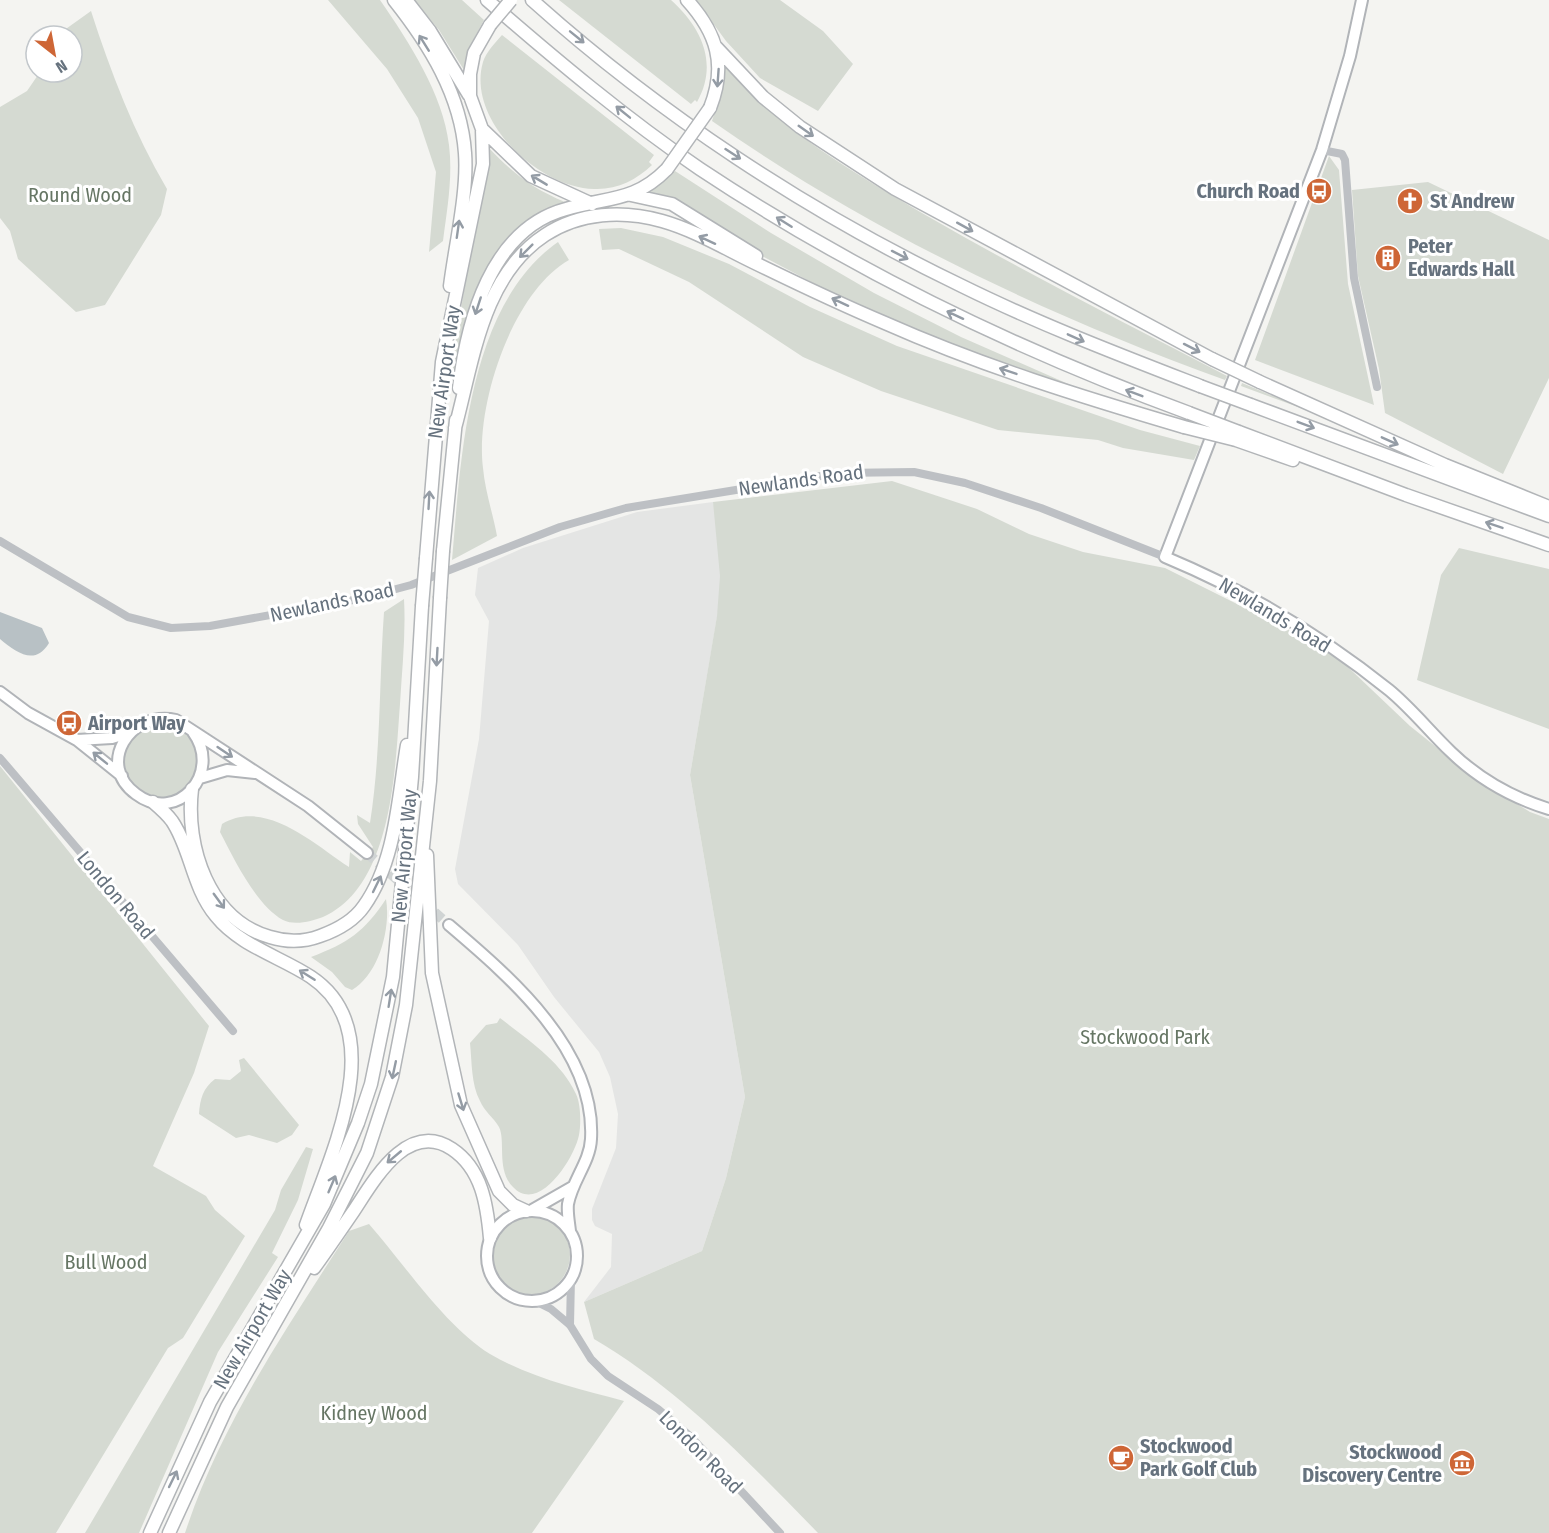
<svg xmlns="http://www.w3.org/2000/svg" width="1549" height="1533" font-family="'Fira Sans Condensed',sans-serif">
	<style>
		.built { fill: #e4e5e4 }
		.green { fill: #d5dad2 }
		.water { fill: #b8c1c5 }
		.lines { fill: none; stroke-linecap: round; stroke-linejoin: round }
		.major-tunnel { stroke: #d0d4d4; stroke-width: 10; stroke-dasharray: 10 5; stroke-linecap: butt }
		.major-casing { stroke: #b1b4b8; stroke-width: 14 }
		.highway-casing { stroke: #b2b5b8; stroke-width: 15 }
		.minor { stroke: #bdc0c4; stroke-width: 8 }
		.major { stroke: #fff; stroke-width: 10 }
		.highway { stroke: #fff; stroke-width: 12 }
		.highway-bridge-casing { stroke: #b2b5b8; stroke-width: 15; stroke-linecap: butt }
		.highway-bridge { stroke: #fff; stroke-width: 12 }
		.oneway { stroke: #949ca5 }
		.labels { text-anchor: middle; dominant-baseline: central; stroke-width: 6; stroke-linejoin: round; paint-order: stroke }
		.poi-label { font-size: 20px; font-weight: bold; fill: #66727e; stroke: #fff; text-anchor: start }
		.park-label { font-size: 20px; fill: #667664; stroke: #fff }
		.street-label { font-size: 20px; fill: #66727e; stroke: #fff }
	</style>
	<rect width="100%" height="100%" fill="#f4f4f1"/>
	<path class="built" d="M713 502 727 559 690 775 745 1097 726 1178 702 1251 584 1302 611 1267 612 1234 595 1226 592 1220V1209L616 1148 618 1114 610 1077 599 1052 554 997 518 945 458 884 455 869 479 739 489 621 475 595 478 568 523 548 637 512Z"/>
	<path class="green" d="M328 0H380C409 42 443 94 449 145 453 177 447 210 443 241L429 252 436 172 418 118 387 69Z
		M414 0H462L484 20 470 46 464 70 439 30Z
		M559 0H671C701 27 719 63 697 102L695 100 691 104Z
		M696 0H780L823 31 853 64 818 111 760 78 726 41Z
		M91 11C111 73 134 133 167 189L161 215 105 305 76 312 18 259 10 231 0 218V107L27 91 40 72H72V36H56Z
		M502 35 654 155 649 162 652 165C636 180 617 190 594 189 539 188 466 120 483 62 486 52 495 43 502 35Z
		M725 66C781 131 856 174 929 217 1026 273 1127 324 1227 376L1225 380C1044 314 871 232 712 121L723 85Z
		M488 147C511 172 533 189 565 202 480 240 466 309 450 393H447Z
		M1329 156 1339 170 1348 284 1374 405 1255 360Z
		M675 171 771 233 874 293 961 337 1082 390 981 356 853 304 645 194Z
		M1428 182 1549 240V378L1503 474 1385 413 1379 369 1358 276 1352 190Z
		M621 228 663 237 729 264 810 307 897 346 1140 430 1200 446 1194 460 1123 448 1098 440 998 430 881 391 803 357 689 282 619 249 602 250 599 229Z
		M558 242 569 260C512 292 475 406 483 468 485 491 493 514 497 536L452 560C461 458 467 306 558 242Z
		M1242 383 1309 411 1241 386Z
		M892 481 977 509 1029 534 1083 552 1165 568 1331 651 1410 726 1475 778 1530 812 1549 819V1533H818C750 1463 678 1388 594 1339L584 1302 702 1251 726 1178 745 1097 690 775 717 616 720 576 713 502Z
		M1459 548 1549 569V729L1417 680 1441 575Z
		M404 599C406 634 402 669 400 704 395 768 393 886 323 917 312 921 295 926 283 920 256 905 234 859 220 832L222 824C265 798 314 844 349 867L350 852 361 861 373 847 358 824 357 815 370 823C381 753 379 682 384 612Z
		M124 761a37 37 0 1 1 74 0a37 37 0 1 1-74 0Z
		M0 766 209 1026 194 1073 153 1166 206 1196 215 1210 245 1236 183 1338 168 1348 56 1533H0Z
		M386 899C391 928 379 974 352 990L345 987 332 972 311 957C348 943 364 932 386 899Z
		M500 1018C528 1040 561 1061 576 1094 581 1104 581 1125 579 1135 575 1157 539 1215 513 1187 496 1170 506 1141 499 1127 494 1118 484 1111 480 1101 471 1084 472 1062 470 1043L486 1025 497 1023Z
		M244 1058 299 1125 292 1135 277 1143 249 1135 236 1138 199 1114C200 1099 203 1088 215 1079L230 1080 241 1071 239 1060Z
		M306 1147 313 1149 298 1200 272 1253 278 1257 218 1352 139 1533H85L275 1210 281 1190Z
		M490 1255a40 40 0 1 1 80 0a40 40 0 1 1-80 0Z
		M369 1224C404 1264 446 1327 490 1354 531 1378 579 1389 624 1401L532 1533H185C221 1423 287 1328 349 1231Z"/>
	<path class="water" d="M0 612 42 628 49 643C35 666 17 653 0 639Z"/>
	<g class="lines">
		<path class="major-tunnel" d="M367 853 449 925"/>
		<defs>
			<path id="major" d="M1362 0 1350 56 1322 150 1165 557C1244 590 1322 636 1389 690 1411 708 1430 732 1451 752 1478 778 1513 798 1549 809
				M0 692 28 713 77 740 122 776
				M193 732C223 773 177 825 136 794 96 765 129 710 176 720L308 806 367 853
				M77 740 112 738 128 733
				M200 778 227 770 255 773
				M449 925C510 977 596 1050 591 1139 590 1162 572 1181 568 1204 567 1212 569 1222 570 1231
				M532 1210 574 1186
				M487 1256a45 45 0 1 1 90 0a45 45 0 1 1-90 0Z"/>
			<path id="highway" d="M394 0C429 44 461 95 465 153 468 192 455 246 450 286
				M406 0 430 31 469 95
				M487 0C555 59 625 118 700 169 852 270 1017 350 1189 413
				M532 0C659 114 808 212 962 286 1039 324 1120 355 1200 386
				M687 0C717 33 727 65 710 108
				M490 25 474 53 470 74V96L482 129 531 176 592 204
				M716 47 763 97 800 127 895 189 1212 359
				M631 195 672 204 756 256
				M1260 382 1445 465 1549 507
				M459 388C467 321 491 229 566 209 607 197 635 202 667 169
				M1251 405 1549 516
				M455 428C473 362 482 276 545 235 580 212 623 210 662 221 694 230 724 248 753 262 796 283 840 304 885 323 982 366 1082 397 1184 427
				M1239 432 1406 495 1549 545
				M1236 440 1293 460
				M443 551 456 420
				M426 558 442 362 483 164 482 129
				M192 789C185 847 209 920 270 937 286 942 304 942 320 936 337 930 353 922 364 906 396 861 398 798 407 745
				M153 802C160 808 167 814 172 821 191 849 192 887 216 916 240 946 281 957 311 977 392 1031 331 1154 306 1225
				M427 855 432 973 461 1105 499 1191 513 1205 526 1211
				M314 1268C327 1250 340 1231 353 1212 373 1182 407 1119 452 1149 482 1169 487 1205 490 1238
				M150 1533 210 1402 324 1204 358 1123 371 1084 393 977 412 777 422 606
				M169 1533 227 1407 329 1228 367 1153 392 1077 406 1005 430 781 440 598"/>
		</defs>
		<use href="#major" class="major-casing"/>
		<use href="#highway" class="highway-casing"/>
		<path class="minor" d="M1322 150 1342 154 1345 160 1354 278 1377 387
			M0 541 128 617 171 628 210 626 359 599 411 585 560 527 626 508 839 473 914 472 965 483 1041 508 1165 557
			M0 758 233 1031
			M535 1301 551 1309 570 1325 591 1359 608 1376 658 1409 690 1436 780 1533
			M570 1325 571 1278"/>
		<use href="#major" class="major"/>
		<use href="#highway" class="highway"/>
		<defs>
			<path id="highway-bridge" d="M490 25 511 0
				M667 169 710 108
				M1212 359 1260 382
				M1200 386 1251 405
				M1189 413 1239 432
				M1184 427 1236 440
				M440 598 443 551
				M422 606 426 558"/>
		</defs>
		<use href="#highway-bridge" class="highway-bridge-casing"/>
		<use href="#highway-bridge" class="highway-bridge"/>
	</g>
	<defs><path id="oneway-shaft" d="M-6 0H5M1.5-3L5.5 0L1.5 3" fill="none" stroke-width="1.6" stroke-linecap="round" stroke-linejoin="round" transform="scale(1.5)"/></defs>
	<g class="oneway">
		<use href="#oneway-shaft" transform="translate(577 37) rotate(39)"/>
		<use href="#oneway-shaft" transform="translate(424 43) rotate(-122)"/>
		<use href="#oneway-shaft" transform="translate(718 78) rotate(94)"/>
		<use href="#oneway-shaft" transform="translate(623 112) rotate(-141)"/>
		<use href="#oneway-shaft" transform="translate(806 131) rotate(35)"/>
		<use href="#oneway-shaft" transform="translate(733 154) rotate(33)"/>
		<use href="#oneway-shaft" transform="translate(539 180) rotate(-149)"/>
		<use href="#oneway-shaft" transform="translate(784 222) rotate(-148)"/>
		<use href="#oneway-shaft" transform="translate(965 227) rotate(29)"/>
		<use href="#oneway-shaft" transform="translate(458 229) rotate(-82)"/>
		<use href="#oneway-shaft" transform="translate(707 240) rotate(-155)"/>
		<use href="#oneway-shaft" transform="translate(526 251) rotate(135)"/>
		<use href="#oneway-shaft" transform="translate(900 255) rotate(27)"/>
		<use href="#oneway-shaft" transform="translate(840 302) rotate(-155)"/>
		<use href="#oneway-shaft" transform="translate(478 306) rotate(108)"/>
		<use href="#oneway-shaft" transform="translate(955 315) rotate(-155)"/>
		<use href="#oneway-shaft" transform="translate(1076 338) rotate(24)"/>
		<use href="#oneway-shaft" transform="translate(1192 348) rotate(27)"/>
		<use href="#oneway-shaft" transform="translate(1008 371) rotate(-161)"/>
		<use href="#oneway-shaft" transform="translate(1134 393) rotate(-159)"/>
		<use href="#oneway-shaft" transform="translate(1306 425) rotate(21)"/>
		<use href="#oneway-shaft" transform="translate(1390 441) rotate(24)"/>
		<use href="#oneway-shaft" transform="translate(429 500) rotate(-87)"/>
		<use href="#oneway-shaft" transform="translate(1494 525) rotate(-161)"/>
		<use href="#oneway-shaft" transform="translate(437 657) rotate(93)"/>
		<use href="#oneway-shaft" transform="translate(225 752) rotate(34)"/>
		<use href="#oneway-shaft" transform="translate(100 758) rotate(-141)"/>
		<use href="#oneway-shaft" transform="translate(377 884) rotate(-64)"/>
		<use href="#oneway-shaft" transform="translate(219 901) rotate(54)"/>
		<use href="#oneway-shaft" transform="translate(307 975) rotate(-148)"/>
		<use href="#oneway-shaft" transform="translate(390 998) rotate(-81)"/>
		<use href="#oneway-shaft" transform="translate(394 1070) rotate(102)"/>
		<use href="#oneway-shaft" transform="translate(461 1102) rotate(73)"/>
		<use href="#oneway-shaft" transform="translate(394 1157) rotate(140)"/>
		<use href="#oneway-shaft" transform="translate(332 1184) rotate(-67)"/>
		<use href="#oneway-shaft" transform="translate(173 1479) rotate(-64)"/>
	</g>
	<defs>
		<symbol id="bus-disc" viewBox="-11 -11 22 22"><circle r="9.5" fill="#ce6636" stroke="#fff"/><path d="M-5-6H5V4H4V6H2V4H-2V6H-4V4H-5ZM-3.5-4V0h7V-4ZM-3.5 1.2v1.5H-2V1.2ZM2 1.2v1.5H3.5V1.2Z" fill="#fff"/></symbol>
		<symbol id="church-disc" viewBox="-11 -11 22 22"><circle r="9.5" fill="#ce6636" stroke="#fff"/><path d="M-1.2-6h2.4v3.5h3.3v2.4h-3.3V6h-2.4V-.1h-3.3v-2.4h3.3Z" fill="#fff"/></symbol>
		<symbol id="building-disc" viewBox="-11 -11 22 22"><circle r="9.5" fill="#ce6636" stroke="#fff"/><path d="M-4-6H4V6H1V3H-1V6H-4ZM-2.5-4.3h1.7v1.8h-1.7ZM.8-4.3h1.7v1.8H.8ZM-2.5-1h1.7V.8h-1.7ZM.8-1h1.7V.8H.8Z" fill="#fff"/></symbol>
		<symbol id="cafe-disc" viewBox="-11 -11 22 22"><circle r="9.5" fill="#ce6636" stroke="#fff"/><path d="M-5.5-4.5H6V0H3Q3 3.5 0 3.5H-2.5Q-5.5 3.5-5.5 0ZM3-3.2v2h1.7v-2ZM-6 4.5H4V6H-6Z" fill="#fff"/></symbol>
		<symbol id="museum-disc" viewBox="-11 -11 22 22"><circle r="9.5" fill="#ce6636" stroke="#fff"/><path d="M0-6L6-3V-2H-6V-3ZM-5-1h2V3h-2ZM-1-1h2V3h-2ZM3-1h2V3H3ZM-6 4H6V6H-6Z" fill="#fff"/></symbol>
	</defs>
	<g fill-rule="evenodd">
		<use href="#bus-disc" x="1304" y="176" width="30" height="30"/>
		<use href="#church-disc" x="1395" y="186" width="30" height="30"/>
		<use href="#building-disc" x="1373" y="243" width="30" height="30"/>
		<use href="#bus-disc" x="54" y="708" width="30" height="30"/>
		<use href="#cafe-disc" x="1106" y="1443" width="30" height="30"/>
		<use href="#museum-disc" x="1447" y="1448" width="30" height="30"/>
	</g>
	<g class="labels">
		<g class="poi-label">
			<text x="1300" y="191" text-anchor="end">Church Road</text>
			<text x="1430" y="201">St Andrew</text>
			<text x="1408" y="246">Peter<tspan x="1408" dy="23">Edwards Hall</tspan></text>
			<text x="88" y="723">Airport Way</text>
			<text x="1140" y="1446">Stockwood<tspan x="1140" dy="23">Park Golf Club</tspan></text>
			<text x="1442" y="1452" text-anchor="end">Stockwood<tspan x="1442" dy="23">Discovery Centre</tspan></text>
		</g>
		<g class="park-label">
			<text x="80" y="195">Round Wood</text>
			<text x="1145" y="1037">Stockwood Park</text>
			<text x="106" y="1262">Bull Wood</text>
			<text x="374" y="1413">Kidney Wood</text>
		</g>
		<g class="street-label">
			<text transform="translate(444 372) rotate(-82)">New Airport Way</text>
			<text transform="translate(801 480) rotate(-8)">Newlands Road</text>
			<text transform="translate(332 602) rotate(-12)">Newlands Road</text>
			<text transform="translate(1275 615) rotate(31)">Newlands Road</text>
			<text transform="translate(404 856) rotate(-85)">New Airport Way</text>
			<text transform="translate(116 895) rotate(50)">London Road</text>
			<text transform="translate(252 1329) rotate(-60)">New Airport Way</text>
			<text transform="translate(701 1452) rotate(45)">London Road</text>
		</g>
	</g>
	<g transform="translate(54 54) rotate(149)"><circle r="28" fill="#ffffff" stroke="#c2c7cb" stroke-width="1.5"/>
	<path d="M0-4.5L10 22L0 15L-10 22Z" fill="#ce6636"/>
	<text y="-9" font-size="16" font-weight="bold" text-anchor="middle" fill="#66727e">N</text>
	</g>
</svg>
